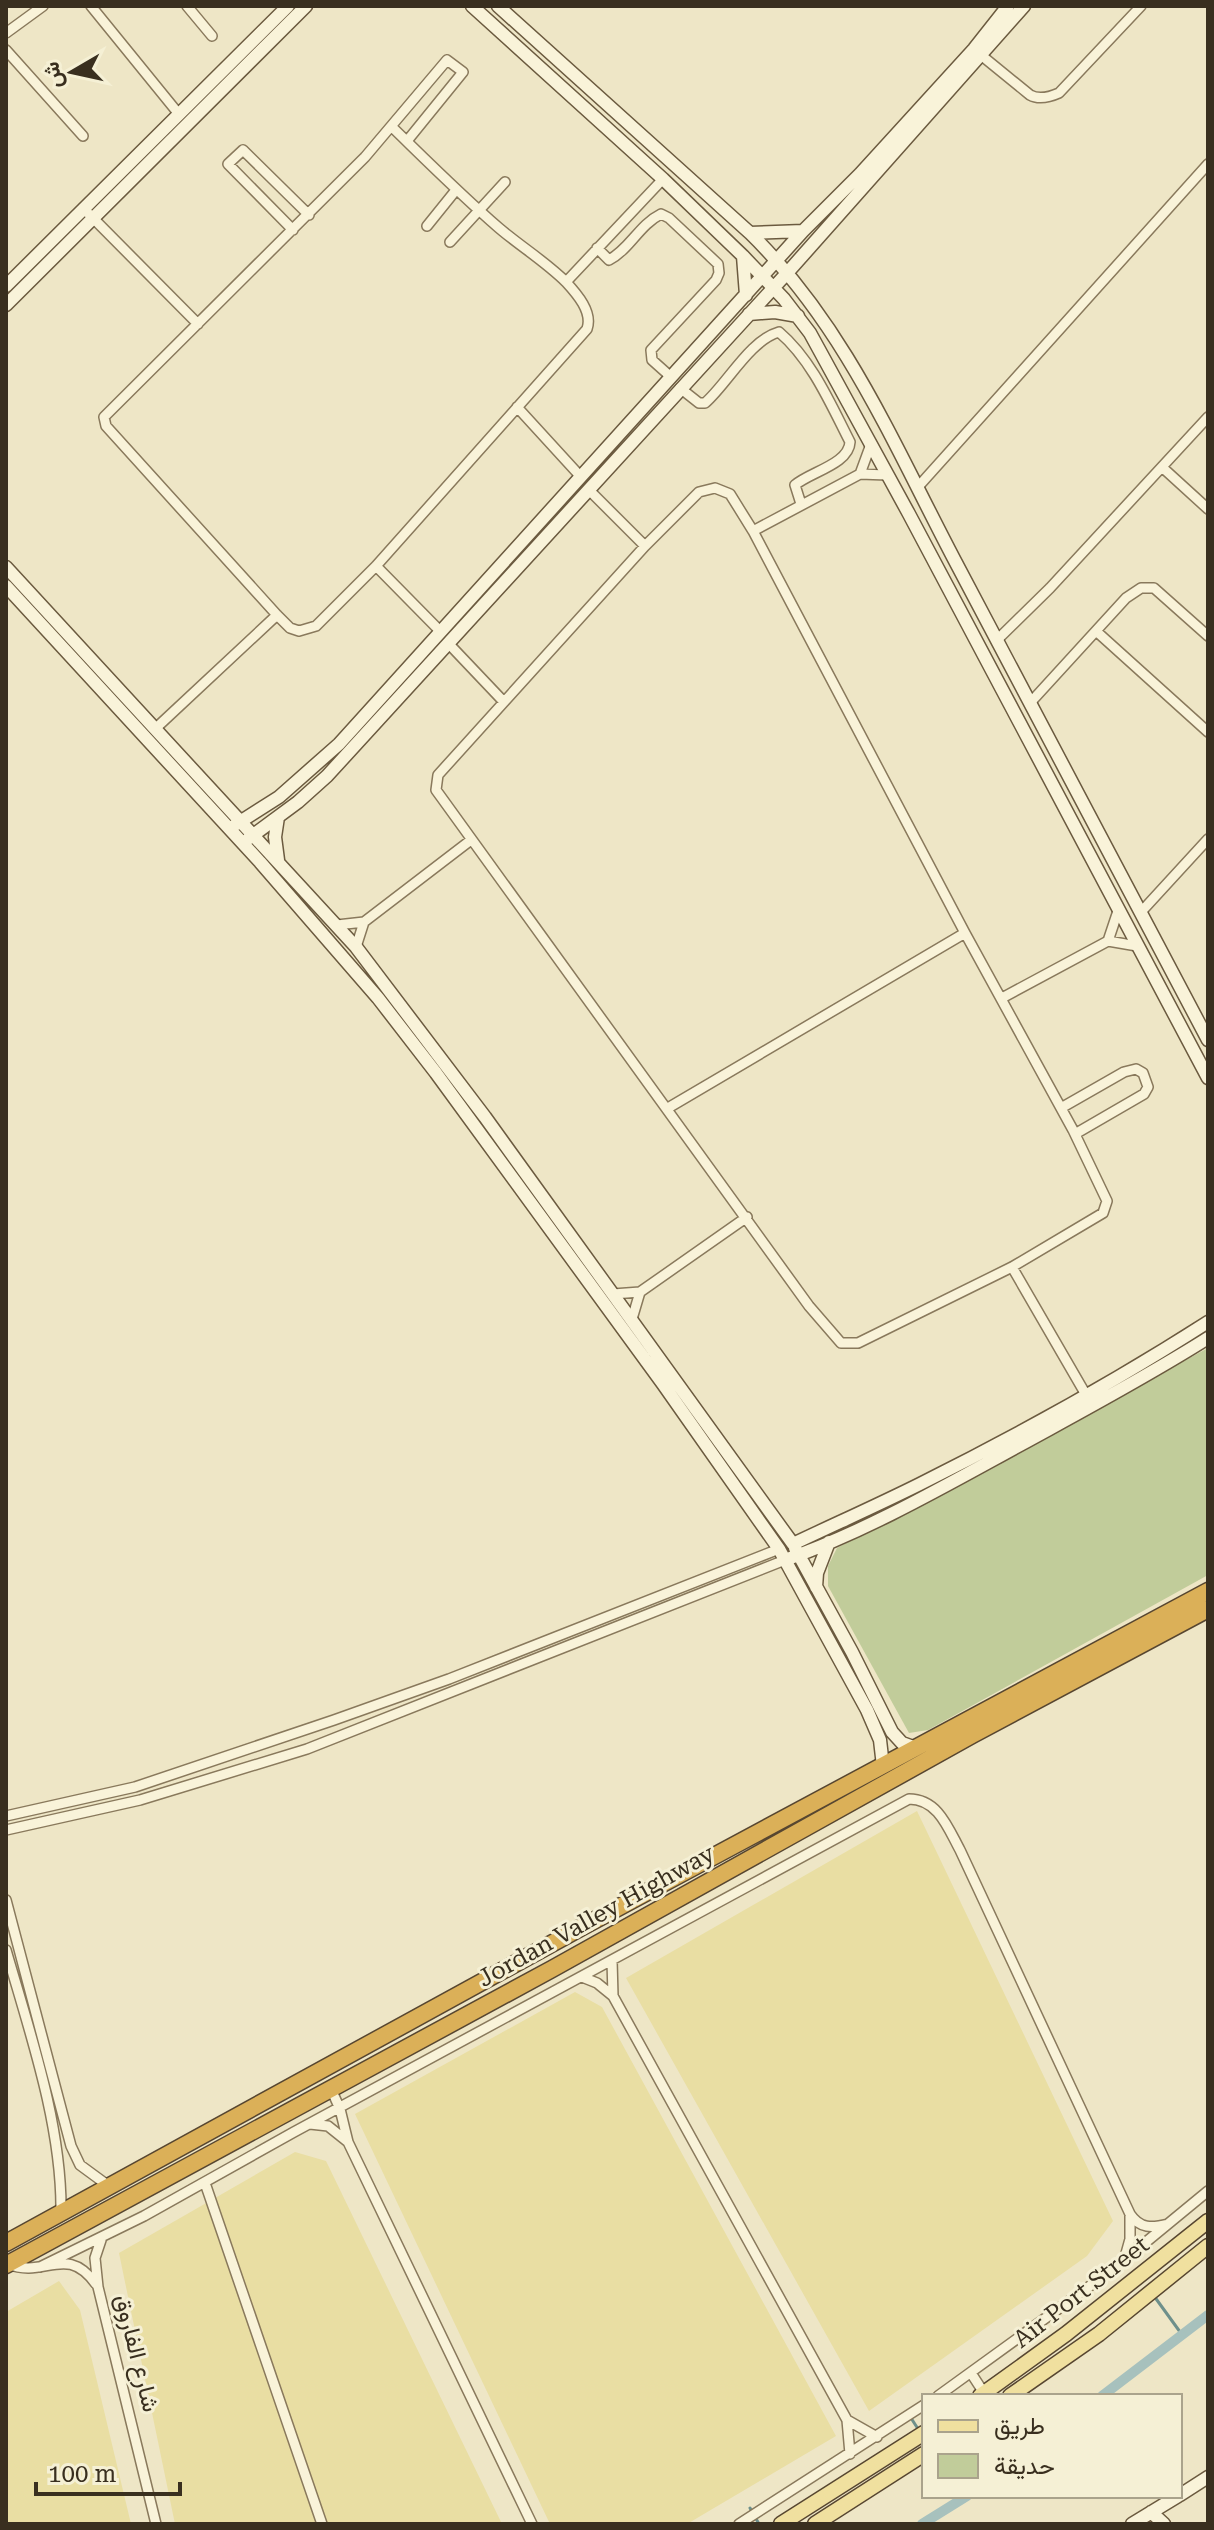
<svg xmlns="http://www.w3.org/2000/svg" width="1214" height="2530" font-family="'Roboto Serif',Vazirmatn,serif">
	<style>
		.green { fill: #c1cc9a }
		.sand { fill: #e9dea3 }
		.lines { fill: none; stroke-linecap: round; stroke-linejoin: round }
		.stream { stroke: #6e908b; stroke-width: 3 }
		.canal { stroke: #a7c1bd; stroke-width: 10 }
		.street-casing { stroke: #89795c; stroke-width: 12 }
		.secondary-casing { stroke: #6b5a3f; stroke-width: 15 }
		.primary-casing { stroke: #574630; stroke-width: 17 }
		.highway-casing { stroke: #574630; stroke-width: 19 }
		.street { stroke: #f9f3d9; stroke-width: 9 }
		.secondary { stroke: #f9f3d9; stroke-width: 12 }
		.primary { stroke: #f0e09f; stroke-width: 14 }
		.highway { stroke: #dbb058; stroke-width: 16 }
		.labels { text-anchor: middle; dominant-baseline: central; stroke-width: 6; stroke-linejoin: round; paint-order: stroke }
		.street-label { font-size: 24px; fill: #392f1f; stroke: #f5f0d5 }
	</style>
	<rect width="100%" height="100%" fill="#eee6c6"/>
	<path class="green" d="M1208 1348V1575L928 1730 909 1733 828 1586V1566L837 1548Z"/>
	<path class="sand" d="M917 1811 1113 2221 1087 2256 869 2411 626 1978Z
		M575 1992 602 2007 836 2436 687 2524H550L355 2114Z
		M295 2152 326 2161 502 2524H175L119 2253Z
		M59 2281 80 2310 131 2524H6V2312Z"/>
	<g class="lines">
		<path class="stream" d="M1154 2296 1183 2336
			M911 2418 920 2432
			M961 2496 963 2499
			M750 2508 759 2524"/>
		<path class="canal" d="M1102 2396 1208 2315
			M922 2524 967 2496"/>
		<defs>
			<path id="street" d="M91 6 178 113
				M187 6 212 36
				M6 33 43 6
				M6 50 83 136
				M976 51 1030 95C1039 100 1050 97 1059 93L1141 6
				M392 127C427 161 462 196 499 228 520 246 546 262 566 282 577 294 593 312 587 329L376 566 316 626 299 631 290 628 277 615 106 426 104 417 365 157 447 60 463 72 407 141
				M83 208 198 324
				M427 226 456 190
				M293 230 228 164 243 150 309 215
				M450 242 505 182
				M597 248 609 260C630 249 639 225 661 214L669 218 718 264 719 273 716 280 651 350 652 360 671 377
				M566 282 663 179
				M680 388 699 403H705C727 384 750 340 779 332 812 360 831 405 850 442 849 464 810 472 795 485L801 504
				M517 407 581 477
				M1163 468 1208 509
				M860 474 871 444
				M715 488 730 494 753 531 965 933 1073 1130 1107 1201 1103 1213 1012 1267 858 1343H841L809 1306 436 790 438 775 645 546 699 492Z
				M917 488 1208 164
				M589 490 645 546
				M753 531 860 474 887 475
				M376 566 440 631
				M1096 631 1208 732
				M997 640 1050 588 1208 417
				M448 643 504 702
				M1030 703 1126 598 1141 588H1154L1208 636
				M156 728 277 615
				M1141 912 1208 839
				M337 925 364 922 471 840
				M1108 941 1118 911
				M356 947 364 922
				M1002 998 1108 941 1137 946
				M668 1108 965 933
				M1061 1108 1124 1072 1136 1069 1143 1073 1148 1087 1144 1094 1075 1134
				M1012 1267 1089 1400
				M613 1294 640 1292 747 1217
				M632 1319 640 1292
				M6 1816 135 1787 334 1720 449 1679 779 1549
				M6 1830 140 1800 307 1749 785 1560
				M6 1900 71 2146 80 2165 110 2187
				M6 1950C30 2033 62 2126 61 2212
				M612 1960 613 1996
				M582 1977 597 1983 613 1996 847 2420 850 2454
				M331 2089 340 2109 348 2142 532 2524
				M310 2124 328 2126 348 2142
				M205 2183 322 2524
				M101 2240 95 2258 98 2287 156 2524
				M1125 2257 1130 2239V2214
				M8 2264C45 2279 66 2243 96 2284
				M40 2267 144 2216 294 2132 909 1799C938 1799 948 1828 960 1850L1130 2214C1140 2229 1152 2228 1168 2224
				M971 2373 984 2393
				M938 2396 1112 2270 1208 2191
				M847 2420 877 2437
				M739 2524 924 2405"/>
			<path id="secondary" d="M472 6 663 179 743 256 784 299 810 333 909 514 1208 1078
				M498 6 750 233C845 326 893 443 954 559 1038 720 1124 879 1208 1040
				M750 233 803 231
				M743 256 746 295
				M6 286 288 6
				M6 305 306 6
				M749 314 775 312 798 316
				M6 567 356 947 485 1117 793 1544C835 1524 878 1505 920 1484 1018 1435 1116 1381 1208 1322
				M6 586 260 862 378 998 436 1073 663 1384 779 1549 867 1710 880 1740 883 1766
				M278 817 275 837 278 860
				M235 825 279 797 339 744 803 231 860 174 974 49 1008 6
				M248 839 298 802 327 776 788 272 1024 6
				M795 1548 852 1652 892 1732 902 1743 916 1748
				M785 1560C867 1531 945 1486 1022 1444 1084 1410 1148 1376 1208 1338
				M816 1587 817 1573 829 1542
				M1180 2495 1208 2477
				M1151 2512 1164 2524
				M1132 2524 1178 2496"/>
			<path id="primary" d="M980 2396 1066 2334 1208 2221
				M1010 2396 1099 2334 1208 2246
				M781 2524 924 2433
				M815 2524 924 2454"/>
			<path id="highway" d="M6 2243 582 1927 1208 1591
				M6 2265 552 1969 972 1735 1208 1609"/>
		</defs>
		<use href="#street" class="street-casing"/>
		<use href="#secondary" class="secondary-casing"/>
		<use href="#primary" class="primary-casing"/>
		<use href="#highway" class="highway-casing"/>
		<use href="#street" class="street"/>
		<use href="#secondary" class="secondary"/>
		<use href="#primary" class="primary"/>
		<use href="#highway" class="highway"/>
	</g>
	<g class="labels">
		<g class="street-label">
			<text transform="translate(596 1916) rotate(-29)">Jordan Valley Highway</text>
			<text transform="translate(1081 2292) rotate(-38)">Air Port Street</text>
			<text transform="translate(137 2353) rotate(76)">شارع الفاروق</text>
		</g>
	</g>
	<rect width="1214" height="2530" fill="none" stroke="#392f1f" stroke-width="16"/>
	<rect x="922" y="2394" width="260" height="104" fill="#f5f0d5" stroke="#aaa38c" stroke-width="2"/>
	<rect x="938" y="2420" width="40" height="12" fill="#f0e09f" stroke="#aaa38c" stroke-width="2"/>
	<text x="994" y="2434" font-size="24" fill="#392f1f">طريق</text>
	<rect x="938" y="2454" width="40" height="24" fill="#c1cc9a" stroke="#aaa38c" stroke-width="2"/>
	<text x="994" y="2474" font-size="24" fill="#392f1f">حديقة</text>
	<g transform="translate(72 72) rotate(261)" stroke="#f5f0d5" stroke-width="6" paint-order="stroke">
	<path d="M0-6L14 30L0 20L-14 30Z" fill="#392f1f"/>
	<text y="-12" font-size="22" font-weight="bold" text-anchor="middle" fill="#392f1f">ش</text>
	</g>
	<path d="M36 2482v12h144v-12" fill="none" stroke="#392f1f" stroke-width="4"/>
	<text x="48" y="2482" font-size="24" fill="#392f1f" stroke="#f5f0d5" stroke-width="6" paint-order="stroke">100 m</text>
</svg>
